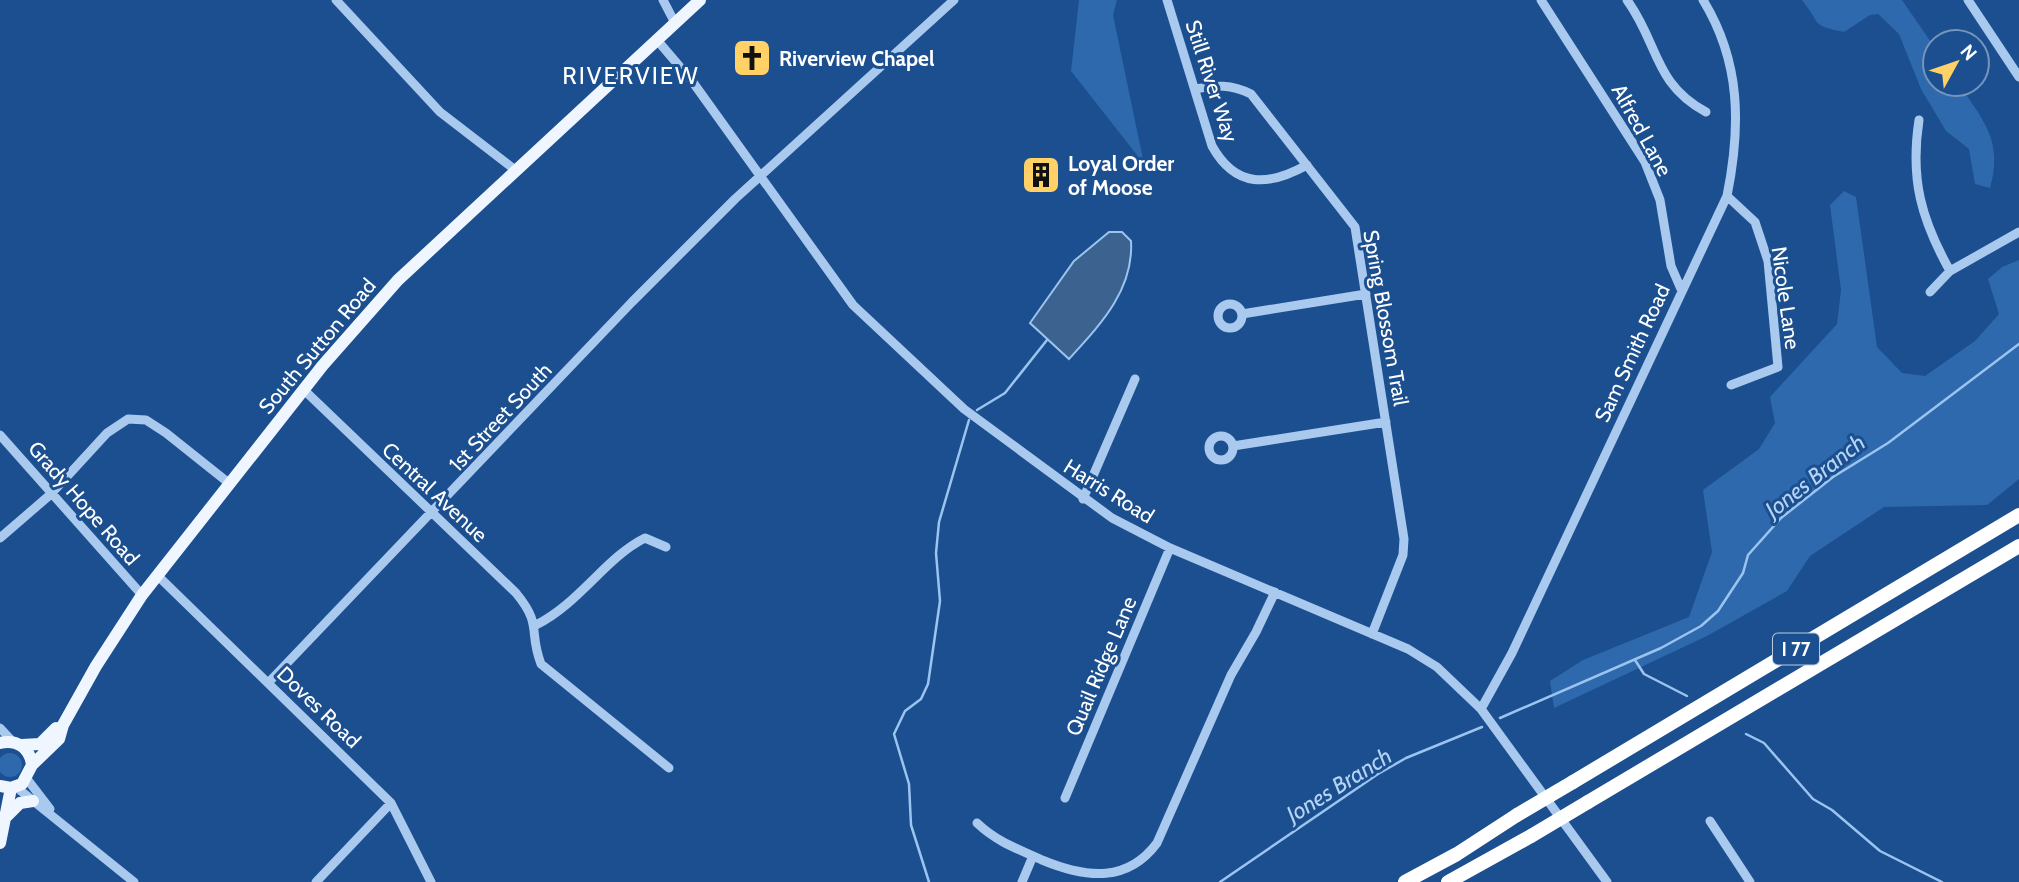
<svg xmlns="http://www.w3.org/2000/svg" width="2019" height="882" font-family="Cabin,sans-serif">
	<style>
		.green { fill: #2e69ad }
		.water { fill: #3c6290; stroke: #9cc4f0; stroke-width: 2 }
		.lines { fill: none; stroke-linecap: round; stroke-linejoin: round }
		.stream { stroke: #9cc4f0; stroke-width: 2.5 }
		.minor { stroke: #a9c9ee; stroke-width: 9 }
		.major { stroke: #f0f6ff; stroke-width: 12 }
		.highway { stroke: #fff; stroke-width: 14 }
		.highway-bridge { stroke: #fff; stroke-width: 14 }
		.labels { text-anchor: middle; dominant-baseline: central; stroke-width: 6; stroke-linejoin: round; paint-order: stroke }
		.shield { fill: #1b4f8f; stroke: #bbcadd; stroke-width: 2 }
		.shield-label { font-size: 19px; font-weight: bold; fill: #fff }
		.poi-label { font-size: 21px; font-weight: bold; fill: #fff; stroke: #1b4f8f; text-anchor: start }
		.street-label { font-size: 21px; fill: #fff; stroke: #1b4f8f }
		.water-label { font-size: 23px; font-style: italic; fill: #b5d3f5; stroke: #1b4f8f }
		.quarter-label { font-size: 24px; letter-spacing: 2px; fill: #fff; stroke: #1b4f8f }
	</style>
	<rect width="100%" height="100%" fill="#1b4f8f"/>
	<path class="green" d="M1079 0H1117L1113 15 1144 164 1071 71Z
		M1802 0H1902L1935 48V84H1959C1984 122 2003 140 1990 188L1975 184 1969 149 1946 131 1921 89 1899 34 1878 14 1870 15 1844 32C1810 25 1822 25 1802 0Z
		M1844 191 1856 197 1877 347 1902 373 1925 376 1975 341 1999 314 1988 279 2002 267 2019 260V479L1987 505 1884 507 1810 556 1787 591 1707 636 1554 708 1550 681 1583 660 1689 617 1712 552 1703 490 1759 449 1775 423 1770 397 1837 324 1841 290 1830 205Z
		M-2 765a12 12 0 1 1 24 0a12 12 0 1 1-24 0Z"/>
	<path class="water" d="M1109 232H1122L1131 241C1134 290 1100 325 1069 359L1030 323 1074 261Z"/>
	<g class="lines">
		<path class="stream" d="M977 410 1005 393 1047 340
			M1635 660 1644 674 1687 696
			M1500 718 1661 648 1701 626 1718 611 1743 573 1748 555 1781 518 1833 477 1888 443 2019 344
			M1746 734 1764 743 1813 799 1832 810 1880 851 1942 882
			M929 882 911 825 909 784 894 734 905 711 921 699 928 684 940 601 936 553 939 522 969 420
			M1220 882 1378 774 1406 758 1482 727"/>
		<path class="minor" d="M336 0 440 112 514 169
			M663 0 675 23
			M1167 0 1212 146C1236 189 1269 186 1307 165
			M1541 0 1645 162 1660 200 1671 266 1681 289
			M1627 0C1659 44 1653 83 1706 112
			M1968 0 2019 77
			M657 40 692 81 853 305 964 409 1112 518 1170 548 1408 649 1437 667 1481 709 1607 882
			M1195 89C1216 85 1231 84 1251 94L1355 227 1404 539 1403 555 1372 634
			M1919 120C1910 179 1921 219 1950 271
			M1727 196 1755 222 1768 261 1778 367 1731 385
			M1930 292 1950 271 2019 232
			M1218 316a12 12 0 1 1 24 0a12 12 0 1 1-24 0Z
			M1242 314 1366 294
			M303 389 516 593C543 626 528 630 541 664L669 768
			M0 435 142 595
			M1209 448a12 12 0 1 1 24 0a12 12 0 1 1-24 0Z
			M1233 446 1386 422
			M1083 499 1135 379
			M0 538 51 494 107 433 128 419 146 420 166 433 230 484
			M157 575 391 803 431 882
			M536 625C581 602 605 558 645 538L666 547
			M269 682 632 302 735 199 954 0
			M1481 709 1512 653 1727 196C1741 126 1741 62 1703 0
			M0 728 13 742
			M27 779 50 809
			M16 787 134 882
			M1065 798 1170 548
			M1710 821 1750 882
			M977 823C997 842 1018 849 1042 860 1088 879 1128 882 1157 843L1231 675 1256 632 1275 592
			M316 882 391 803
			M1022 882 1033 856"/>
		<path class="major" d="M0 743C17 739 30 748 32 765L22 784 11 788 0 786
			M22 745 40 744 56 728
			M32 765 59 739 63 725 96 666 142 595 323 365 398 280 700 0
			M7 816 20 803 33 801
			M0 843 11 788"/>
		<path class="highway" d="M1573 782 2019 515
			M1588 802 2019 546
			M1405 882 1457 854 1517 815
			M1448 882 1531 836"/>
		<path class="highway-bridge" d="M1517 815 1573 782
			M1531 836 1588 802"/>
	</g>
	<defs>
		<symbol id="church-square" viewBox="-11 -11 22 22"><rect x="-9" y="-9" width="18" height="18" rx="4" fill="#ffd166" stroke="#1b4f8f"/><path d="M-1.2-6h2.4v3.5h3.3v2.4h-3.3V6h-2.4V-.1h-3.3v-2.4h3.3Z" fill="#111"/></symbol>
		<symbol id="building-square" viewBox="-11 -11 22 22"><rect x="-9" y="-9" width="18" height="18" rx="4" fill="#ffd166" stroke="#1b4f8f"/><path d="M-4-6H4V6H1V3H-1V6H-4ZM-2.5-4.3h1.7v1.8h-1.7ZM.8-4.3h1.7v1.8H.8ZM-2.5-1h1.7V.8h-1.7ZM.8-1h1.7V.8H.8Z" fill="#111"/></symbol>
	</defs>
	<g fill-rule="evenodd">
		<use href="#church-square" x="730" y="36" width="44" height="44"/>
		<use href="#building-square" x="1019" y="153" width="44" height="44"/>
	</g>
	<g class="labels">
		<rect class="shield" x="1773" y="633.5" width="46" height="31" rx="5"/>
		<g class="shield-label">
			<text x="1796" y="649">I 77</text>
		</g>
		<g class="poi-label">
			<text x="779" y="58">Riverview Chapel</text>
			<text x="1068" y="163">Loyal Order<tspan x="1068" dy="24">of Moose</tspan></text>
		</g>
		<g class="street-label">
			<text transform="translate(1212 81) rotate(72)">Still River Way</text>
			<text transform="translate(1642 130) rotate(61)">Alfred Lane</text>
			<text transform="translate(1786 298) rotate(82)">Nicole Lane</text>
			<text transform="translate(1386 318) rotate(80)">Spring Blossom Trail</text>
			<text transform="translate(317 346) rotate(-50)">South Sutton Road</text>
			<text transform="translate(1632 353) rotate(-65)">Sam Smith Road</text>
			<text transform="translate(500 417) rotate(-47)">1st Street South</text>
			<text transform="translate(1109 491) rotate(32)">Harris Road</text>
			<text transform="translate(435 492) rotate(43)">Central Avenue</text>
			<text transform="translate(84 503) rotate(49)">Grady Hope Road</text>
			<text transform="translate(1101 666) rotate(-67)">Quail Ridge Lane</text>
			<text transform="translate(319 707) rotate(44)">Doves Road</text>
		</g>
		<g class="water-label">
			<text transform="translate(1815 476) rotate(-38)">Jones Branch</text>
			<text transform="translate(1339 785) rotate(-32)">Jones Branch</text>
		</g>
		<g class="quarter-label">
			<text x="631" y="75">RIVERVIEW</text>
		</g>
	</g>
	<g transform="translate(1956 63) rotate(50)"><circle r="33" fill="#1b4f8f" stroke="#7695bc" stroke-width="2"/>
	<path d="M0-5L12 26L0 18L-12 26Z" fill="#ffd166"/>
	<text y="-10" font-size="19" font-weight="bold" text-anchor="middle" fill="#ffffff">N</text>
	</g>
</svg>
